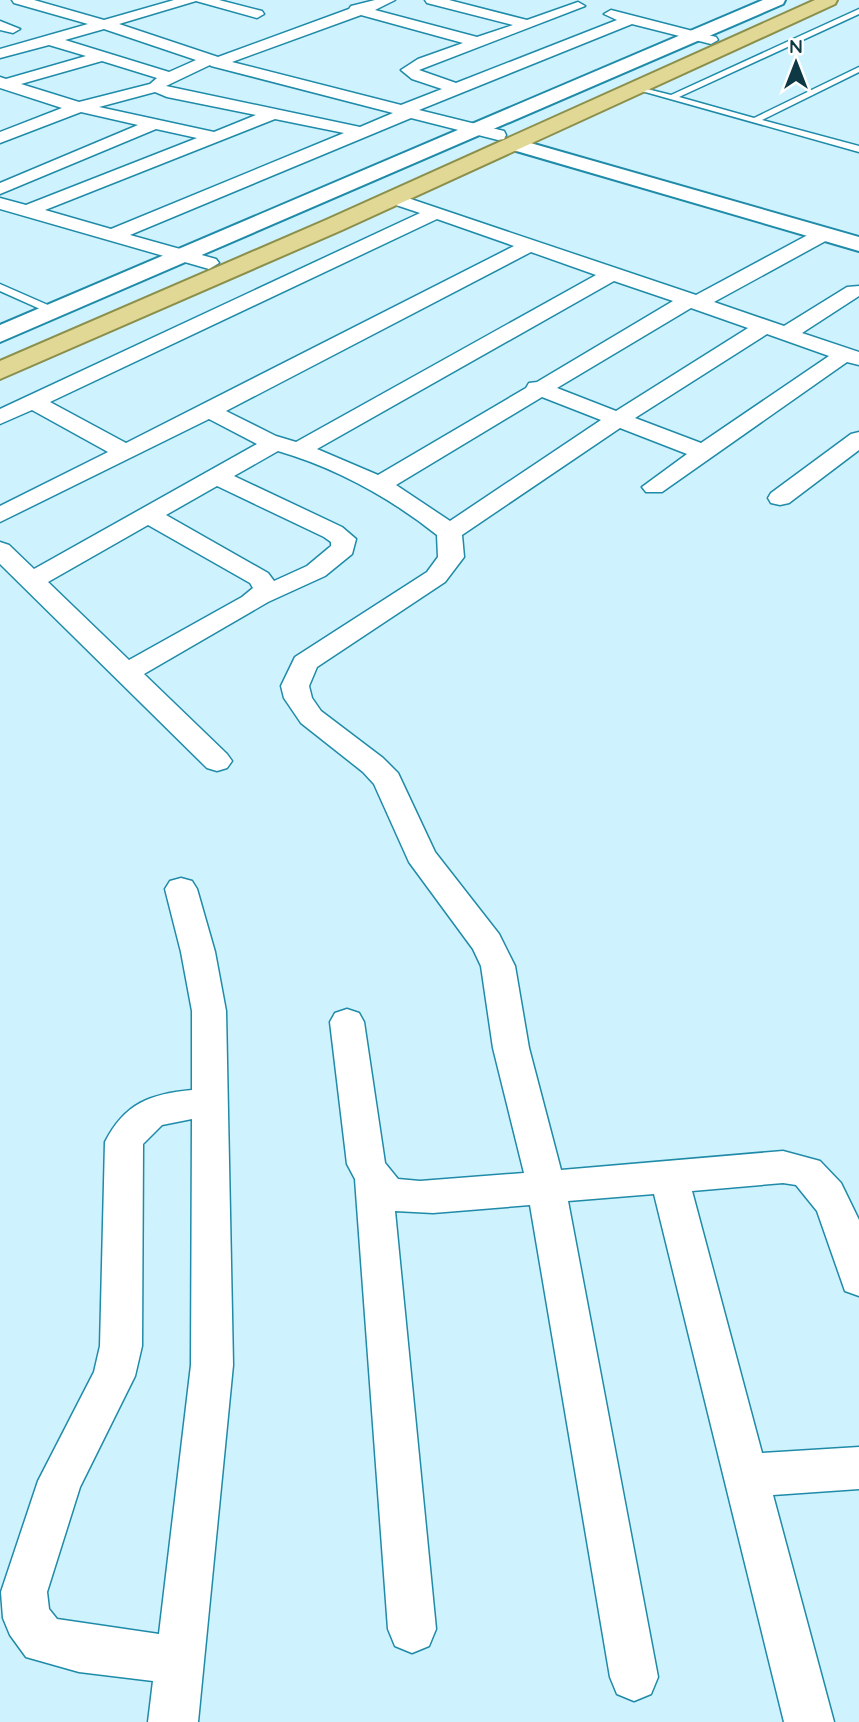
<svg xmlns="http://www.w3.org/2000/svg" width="859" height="1722" font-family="Quicksand,sans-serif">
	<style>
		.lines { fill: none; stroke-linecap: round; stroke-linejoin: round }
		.lane-casing { stroke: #1f8ba8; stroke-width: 3 }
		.street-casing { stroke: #1f8ba8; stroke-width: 3 }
		.secondary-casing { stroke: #1f8ba8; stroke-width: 4 }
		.primary-casing { stroke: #8b8f4b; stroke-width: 4 }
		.lane { fill: #fff; fill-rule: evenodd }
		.street { fill: #fff; fill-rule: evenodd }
		.secondary { fill: #fff; fill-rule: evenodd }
		.primary { fill: #e2d895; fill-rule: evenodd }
	</style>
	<rect width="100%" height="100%" fill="#cef2fe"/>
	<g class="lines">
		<defs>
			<path id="lane" d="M859 9V14L679 97 754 118 859 67V72L762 120 859 146V152L631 88 635 86 671 95Z
				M0 284 57 309 58 311 49 313 0 291Z"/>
			<path id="street" d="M12 0H34L104 20 174 0H219L262 11 264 14 257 18 196 1 119 24 218 57 349 9 351 6 375 0H395L375 10 477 37 513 25 427 3 425 0H449L527 20 578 2 585 6 419 70 456 83 617 20 604 14 611 10 716 37 718 40 711 44 632 24 419 110 504 131 506 135 504 139 498 140 411 118 130 235 216 259 219 263 209 269 0 209V198L26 205 197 138 156 129 0 194V183L138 125 81 112 0 143V132L62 108 0 88V77L6 79 86 56 49 45 0 58V49L88 24 14 3ZM361 15 463 43 418 59 401 70 412 79 442 89 401 105 232 62ZM104 29 196 60 169 72 65 40ZM102 61 157 78 150 84 79 102 21 84ZM210 65 211 66 393 113 360 127 166 86ZM155 92 167 97 256 115 214 132 99 107ZM275 119 344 133 111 229 45 210Z
				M0 21 20 29 13 33 0 30Z
				M393 193 696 295 817 230H831L833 234 831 238 714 302 784 326 847 287 859 286V296L802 333 859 352V365L847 362 662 492H646L642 487 687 454 620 428 462 535 464 557 445 582 317 667 309 686 312 698 321 711 383 758 398 773 435 852 499 934 515 966 529 1048 561 1170 783 1151 820 1161 841 1183 859 1220V1296L845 1291 817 1211 796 1185 783 1183 692 1191 762 1453 859 1447V1489L773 1495 834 1722H784L654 1194 568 1201 658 1677 651 1694 634 1701 617 1694 610 1677 530 1205 433 1213 395 1211 436 1629 429 1646 412 1653 395 1646 388 1629 355 1179 347 1164 330 1022 335 1013 347 1009 359 1013 364 1022 385 1163 398 1179 420 1181 524 1173 493 1048 481 966 473 949 409 862 374 784 363 772 301 723 284 698 281 686 295 657 427 572 438 557 437 535C389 497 336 468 278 451L234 476 342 527 356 539 352 554 325 576 268 602 144 674 227 754 232 761 227 768 217 771 207 768 0 564V542L9 545 34 569 257 444 209 419 0 522V506L108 452 32 410 0 424V409L420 213 387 202 384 198ZM437 219 514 246 126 443 50 402ZM531 252 596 275 296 442 276 436 226 411ZM614 281 673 301 537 382 529 383 526 388 378 475 317 449ZM691 308 748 328 616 411 557 388ZM767 334 829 356 701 443 635 418ZM542 397 601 420 450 521 396 485ZM217 486 324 537 331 542V546L307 566 274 581 268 573 166 515ZM148 525 250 583 253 588 242 597 129 660 48 582Z
				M859 432V450L789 503 780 505 771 503 768 498 771 493 851 434Z
				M181 878 192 881 197 889 215 952 226 1011 233 1365 198 1722H148L153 1681 79 1672 26 1657 10 1635 3 1618 1 1592 38 1481 94 1372 100 1346 105 1142C125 1103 150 1094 192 1090V1011L181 952 165 889 170 881ZM192 1119 191 1365 159 1634 57 1619 49 1609 47 1592 80 1487 135 1376 142 1346 143 1144 162 1125Z"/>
			<path id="secondary" d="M763 0H785L783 4 0 342V325Z
				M513 138 859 237V251L506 148 503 144 506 140Z"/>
			<path id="primary" d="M815 0H837L835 4 342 230 0 379V361L326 220Z"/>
		</defs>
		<use href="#lane" class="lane-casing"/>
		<use href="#street" class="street-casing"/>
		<use href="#secondary" class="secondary-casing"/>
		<use href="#primary" class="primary-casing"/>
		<use href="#lane" class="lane"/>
		<use href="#street" class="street"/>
		<use href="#secondary" class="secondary"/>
		<use href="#primary" class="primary"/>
	</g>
	<g transform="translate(796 63)" stroke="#ffffff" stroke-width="5" paint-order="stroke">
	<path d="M0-5L12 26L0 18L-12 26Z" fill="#0d3844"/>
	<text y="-10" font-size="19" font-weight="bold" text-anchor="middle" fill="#0d3844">N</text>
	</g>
</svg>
